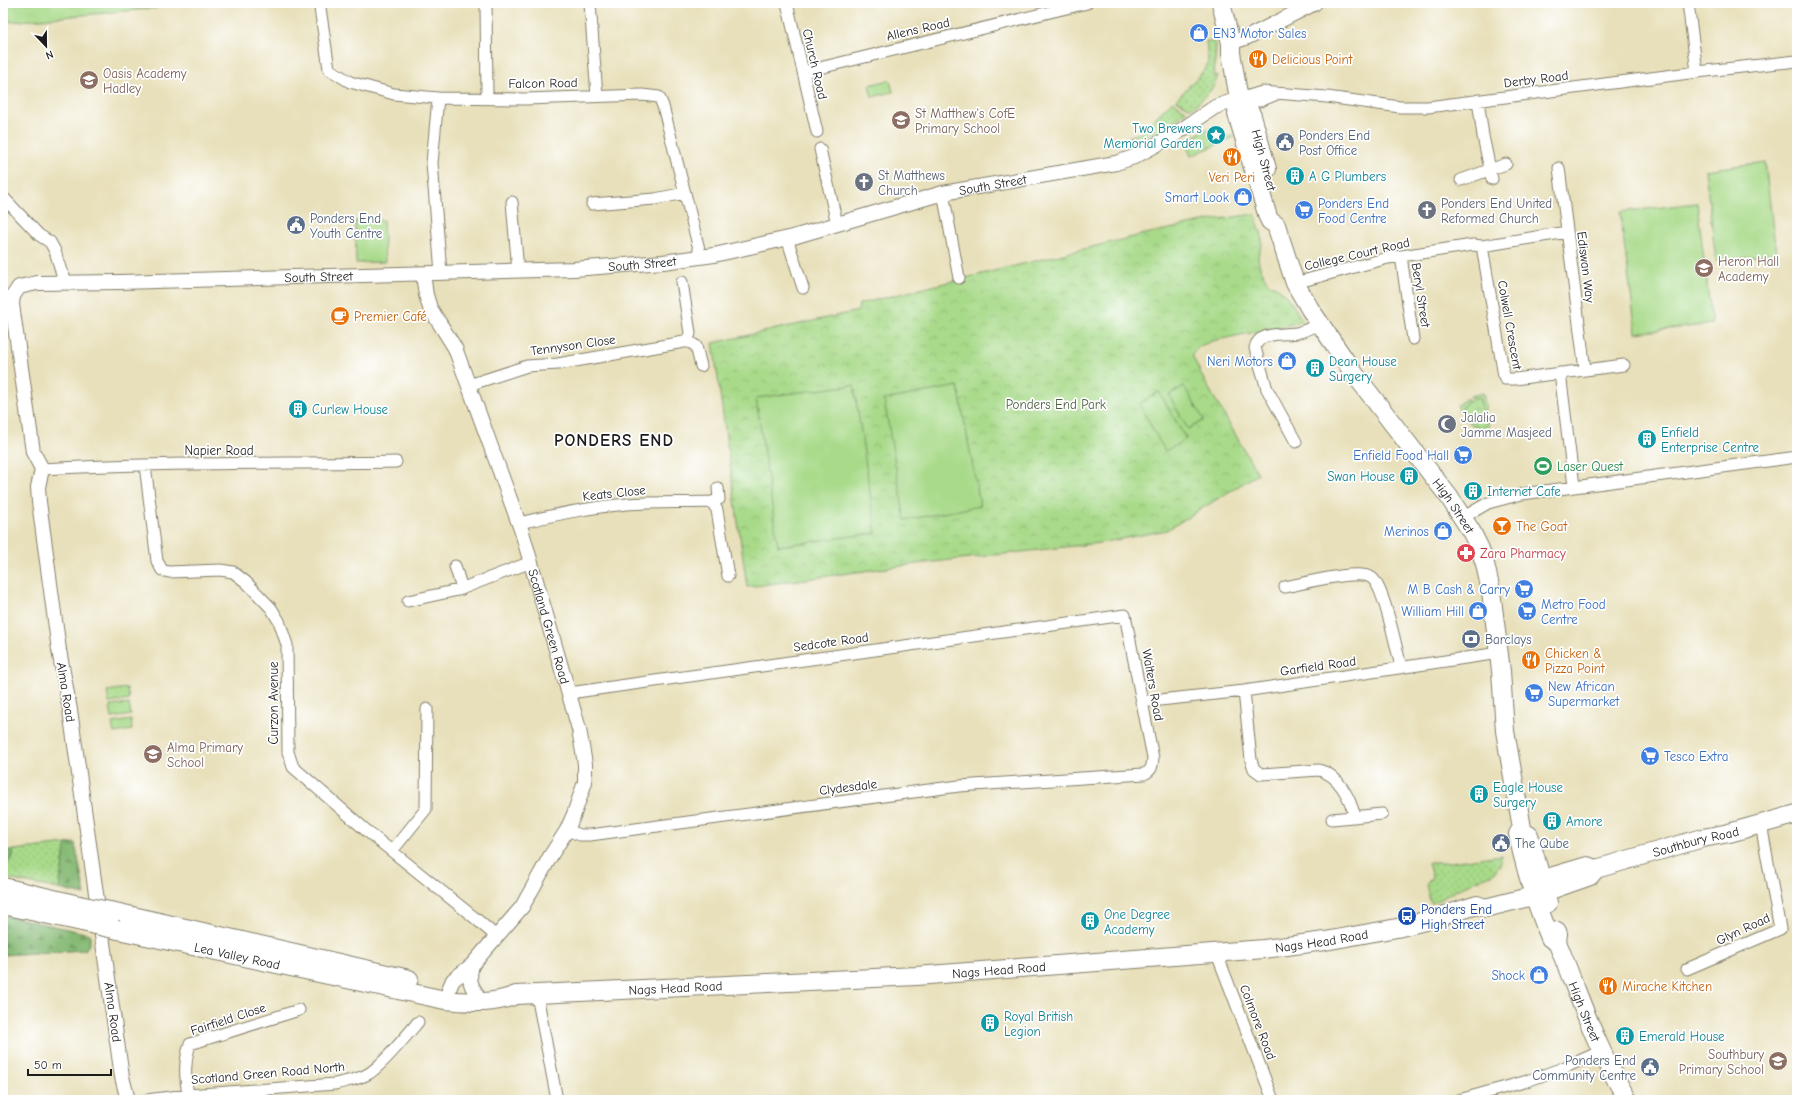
<svg xmlns="http://www.w3.org/2000/svg" width="1800" height="1103" font-family="'Comic Neue',sans-serif">
	<style>
		.grass { fill: url(#grass-dots); stroke: #627b52 }
		.forest { fill: url(#forest-firs); stroke: #516b48 }
		.park { fill: url(#park-crowns); stroke: #627b52 }
		.pitch { fill: #a8da89; stroke: #627b52 }
		.lines { fill: none; stroke-linecap: round; stroke-linejoin: round }
		.minor-casing { stroke: #827e6b; stroke-width: 13 }
		.tertiary-casing { stroke: #827e6b; stroke-width: 16 }
		.primary-casing { stroke: #827e6b; stroke-width: 20 }
		.minor { stroke: #fff; stroke-width: 11 }
		.tertiary { stroke: #fff; stroke-width: 14 }
		.primary { stroke: #fff; stroke-width: 18 }
		.primary-bridge-casing { stroke: #827e6b; stroke-width: 20; stroke-linecap: butt }
		.primary-bridge { stroke: #fff; stroke-width: 18 }
		.labels { text-anchor: middle; dominant-baseline: central; stroke-width: 3.5; stroke-linejoin: round; paint-order: stroke }
		.street-label { font-size: 13px; fill: #1c1c1c; stroke: #fff }
		.shop-label { font-size: 13px; fill: #366cbe; stroke: #fff; text-anchor: end }
		.food-label { font-size: 13px; fill: #c56008; stroke: #fff; text-anchor: start }
		.education-label { font-size: 13px; fill: #785e54; stroke: #fff; text-anchor: start }
		.culture-label { font-size: 13px; fill: #0d838f; stroke: #fff; text-anchor: start }
		.service-label { font-size: 13px; fill: #4e5e75; stroke: #fff; text-anchor: start }
		.worship-label { font-size: 13px; fill: #5b616d; stroke: #fff; text-anchor: start }
		.park-label { font-size: 13px; fill: #4d5e42; stroke: #fff }
		.leisure-label { font-size: 13px; fill: #27864d; stroke: #fff; text-anchor: start }
		.health-label { font-size: 13px; fill: #be3a42; stroke: #fff; text-anchor: start }
		.transit-label { font-size: 13px; fill: #164399; stroke: #fff; text-anchor: start }
		.district-label { font-size: 17px; font-weight: bold; letter-spacing: 1px; fill: #1c1c1c; stroke: #fff }
	</style>
	<defs>
		<pattern id="grass-dots" width="8" height="8" patternUnits="userSpaceOnUse"><rect width="8" height="8" fill="#a8da89"/><path d="M2 2h.1M6 6h.1" fill="none" stroke="#90ba76" stroke-width="1.8" stroke-linecap="round"/></pattern>
		<pattern id="forest-firs" width="22" height="20" patternUnits="userSpaceOnUse"><rect width="22" height="20" fill="#86ba75"/><path d="M5 1l3.5 6h-7zM16 11l3.5 6h-7z" fill="#739f65"/></pattern>
		<pattern id="park-crowns" width="20" height="18" patternUnits="userSpaceOnUse"><rect width="20" height="18" fill="#a8da89"/><path d="M2 6a3 3 0 1 1 6 0M12 15a3 3 0 1 1 6 0" fill="none" stroke="#90ba76"/></pattern>
	</defs>
	<rect width="100%" height="100%" fill="#fff"/>
	<filter id="ink" filterUnits="userSpaceOnUse"><feTurbulence type="fractalNoise" baseFrequency=".025" numOctaves="2"/><feDisplacementMap in="SourceGraphic" scale="8" xChannelSelector="R" yChannelSelector="G"/><feConvolveMatrix kernelMatrix="1 2 1 2 8 2 1 2 1" color-interpolation-filters="sRGB"/></filter>
	<filter id="wash" filterUnits="userSpaceOnUse"><feTurbulence type="fractalNoise" baseFrequency=".012" numOctaves="4" result="noise"/><feDisplacementMap in="SourceGraphic" scale="16" xChannelSelector="R" yChannelSelector="G"/><feGaussianBlur stdDeviation="0.9" result="paint"/><feColorMatrix in="noise" values="0 0 0 0 0 0 0 0 0 0 0 0 0 0 0 0 0 1.4 0 .05"/><feComposite in="paint" operator="in"/></filter>
	<g filter="url(#wash)">
		<rect width="100%" height="100%" fill="#e8e0ba"/>
		<path class="grass" d="M1206 41 1216 43 1215 66 1213 76H1218C1213 91 1203 99 1191 108L1176 100 1207 67 1206 65 1208 62Z
			M1172 101 1187 111 1156 136 1152 132 1128 151 1126 138 1140 133Z
			M1206 129 1218 135 1220 141 1233 135 1235 137 1191 156 1185 142Z
			M1483 393 1490 433 1482 435C1472 426 1462 417 1457 405L1467 398 1469 401 1464 405 1486 423 1479 398 1472 399 1470 396Z
			M66 844 59 889 3 878V867L12 859 14 850Z
			M1502 855 1500 866 1491 875 1468 884 1431 904 1426 885 1432 877 1428 863H1443Z
			M3 1056 8 1100H3Z"/>
		<path class="forest" d="M75 843 85 895 59 889 66 844Z
			M14 850 12 859 3 867V852Z
			M3 915 90 934V943L85 950 3 955Z"/>
		<path class="park" d="M1255 214 1262 236V244L1258 258 1260 267 1268 283C1286 289 1294 307 1303 322L1212 341 1198 347 1192 355 1204 380 1258 474 1167 530 1100 543 908 565 747 587 713 343 858 311 859 304 1145 234 1212 220Z
			M1479 398 1486 423 1484 427H1477L1462 409C1465 401 1471 399 1479 398Z"/>
		<path class="pitch" d="M7 3H157V8L9 22Z
			M890 80 893 92 872 97 869 85Z
			M1765 162 1776 254 1716 261 1705 170Z
			M1697 203 1712 324 1636 333 1620 212Z
			M383 220 385 262 356 263 355 221Z
			M854 385 876 533 778 546 756 398Z
			M958 386 980 506 905 520 884 400Z
			M1184 386 1204 420 1188 429 1169 395Z
			M1159 392 1186 439 1165 451 1139 404Z
			M127 688 129 700 109 703 107 691Z
			M129 704 131 715 112 718 110 706Z
			M131 720 132 730 114 733 112 723Z"/>
	</g>
	<g filter="url(#ink)">
		<g class="lines">
			<defs>
				<path id="minor" d="M486 3 487 97
					M590 3 597 96
					M787 3 817 132
					M1688 3 1697 72
					M320 8 329 69 350 82 394 94 438 98
					M803 72 1087 3
					M1239 99 1262 92 1327 97 1400 107H1428L1697 72 1797 61
					M1243 99 1260 101 1277 94
					M1478 100 1483 136 1492 179
					M820 149 837 224
					M1559 168 1585 370
					M1461 180 1506 164
					M943 193 959 278
					M3 197 39 235 50 242 55 251 61 271 67 282
					M512 202 518 271
					M592 204 655 199 685 193
					M787 238 803 288
					M1482 246 1504 376 1505 379H1515L1624 365
					M1401 256 1413 339
					M441 273 432 163 438 98 526 99 642 95 659 97 663 106 701 257
					M682 282 690 333 689 337 684 342
					M1295 283 1388 258 1473 245 1482 246 1567 232
					M1560 373 1574 486
					M469 385 527 366 558 364 684 342H689L696 346 701 366
					M1296 442 1267 389 1255 348C1258 331 1284 335 1296 333 1305 331 1312 328 1319 323
					M145 465 157 561 162 570 169 572 220 570 233 572 246 582 271 608 279 621 287 645 288 752 293 767 368 832 475 918 497 937
					M42 469C160 462 278 464 396 462
					M712 502 717 510 728 576
					M1462 518 1488 503 1522 494 1797 457
					M519 523C555 515 590 507 627 504 655 502 684 503 712 502L719 499 718 488
					M455 566 462 589
					M1285 587C1302 584 1358 568 1372 578 1384 587 1397 651 1401 667
					M408 601 458 590 531 562
					M1244 691 1251 760 1254 769 1261 774 1319 770C1339 775 1350 798 1355 817
					M1141 702 1244 691 1499 653
					M1332 819 1382 814
					M567 830 580 835H590L959 786 1144 774C1152 770 1152 767 1153 758L1125 615 569 693
					M392 851 426 809 427 709
					M1217 954 1273 1100
					M1687 969 1780 929 1761 824
					M537 995 557 1100
					M188 1095C185 1076 184 1062 190 1044L299 1010
					M146 1100 188 1095 335 1084C346 1081 357 1080 368 1074 381 1067 407 1035 418 1022
					M1459 1100 1524 1082 1563 1068 1602 1051"/>
				<g id="tertiary">
					<path d="M1231 43 1248 37 1315 3"/>
					<path id="s1" d="M423 274 426 295 430 308 455 348 522 532 579 729 585 764V782L574 814 567 830 551 855 522 907 472 965 453 980 449 989"/>
					<path d="M472 965C469 976 469 984 476 993"/>
					<path id="s2" d="M128 1100 122 1077 70 710 59 650 39 502 38 487 42 469 33 452 14 319 12 304 13 296 19 287 37 283 120 282 574 269 663 262 714 255 793 237 943 193 1116 163 1134 157 1174 135 1215 107 1239 99"/>
				</g>
				<g id="primary">
					<path id="s3" d="M1221 3 1231 43V53L1239 99 1237 114 1268 217 1270 221 1276 225 1295 283 1310 309 1353 372 1449 497 1471 531 1480 549 1485 564 1491 591 1501 671 1505 731 1522 828 1518 834C1525 870 1536 903 1550 938L1557 942"/>
					<path d="M1239 99 1249 110 1252 116 1267 169"/>
					<path d="M1529 835 1548 903"/>
					<path d="M1530 883 1587 866 1593 868"/>
					<path d="M3 887 79 905"/>
					<path d="M3 905 82 922"/>
					<path d="M115 912 409 979"/>
					<path id="s4" d="M118 930 445 1000C470 1002 492 1005 516 995L916 976 1264 949 1325 941 1397 928 1429 920 1477 905 1485 908 1533 896 1590 876 1596 869 1703 838 1729 833 1797 814"/>
					<path id="s5" d="M1557 931 1558 934 1557 942C1579 995 1597 1051 1628 1100"/>
				</g>
			</defs>
			<use href="#minor" class="minor-casing"/>
			<use href="#tertiary" class="tertiary-casing"/>
			<use href="#primary" class="primary-casing"/>
			<use href="#minor" class="minor"/>
			<use href="#tertiary" class="tertiary"/>
			<use href="#primary" class="primary"/>
			<defs>
				<path id="primary-bridge" d="M79 905 115 912
					M82 922 118 930"/>
			</defs>
			<use href="#primary-bridge" class="primary-bridge-casing"/>
			<use href="#primary-bridge" class="primary-bridge"/>
		</g>
	</g>
	<defs>
		<symbol id="shop-disc" viewBox="-11 -11 22 22"><circle r="9.5" fill="#3f7fe0" stroke="#fff"/><path d="M-5-2.5h2.3a2.7 3.5 0 0 1 5.4 0H5L5.5 6h-11ZM-1.5-2.5h3a1.5 2.3 0 0 0-3 0Z" fill="#fff"/></symbol>
		<symbol id="restaurant-disc" viewBox="-11 -11 22 22"><circle r="9.5" fill="#e8710a" stroke="#fff"/><path d="M-5-6h1v4h1v-4h1v4h1v-4h1v5L-1.5 .5V6h-2V.5L-5-1ZM5-6V6H3V1.5H1.5Q1.5-4 5-6Z" fill="#fff"/></symbol>
		<symbol id="school-disc" viewBox="-11 -11 22 22"><circle r="9.5" fill="#8d6e63" stroke="#fff"/><path d="M0-5L7-2L0 1L-7-2ZM-4 1L0 2.5L4 1V4Q0 6-4 4Z" fill="#fff"/></symbol>
		<symbol id="sight-disc" viewBox="-11 -11 22 22"><circle r="9.5" fill="#0f9aa8" stroke="#fff"/><path d="M0-6L1.8-2.2L6-1.7L2.9 1.2L3.7 5.4L0 3.3L-3.7 5.4L-2.9 1.2L-6-1.7L-1.8-2.2Z" fill="#fff"/></symbol>
		<symbol id="civic-disc" viewBox="-11 -11 22 22"><circle r="9.5" fill="#5c6f8a" stroke="#fff"/><path d="M-.6-6.5H3V-4.5H.6V-3L4-1V1h2V6H-6V1h2V-1L-.6-3ZM-1.2 2.5V6h2.4V2.5Z" fill="#fff"/></symbol>
		<symbol id="building-disc" viewBox="-11 -11 22 22"><circle r="9.5" fill="#0f9aa8" stroke="#fff"/><path d="M-4-6H4V6H1V3H-1V6H-4ZM-2.5-4.3h1.7v1.8h-1.7ZM.8-4.3h1.7v1.8H.8ZM-2.5-1h1.7V.8h-1.7ZM.8-1h1.7V.8H.8Z" fill="#fff"/></symbol>
		<symbol id="church-disc" viewBox="-11 -11 22 22"><circle r="9.5" fill="#6b7280" stroke="#fff"/><path d="M-1.2-6h2.4v3.5h3.3v2.4h-3.3V6h-2.4V-.1h-3.3v-2.4h3.3Z" fill="#fff"/></symbol>
		<symbol id="supermarket-disc" viewBox="-11 -11 22 22"><circle r="9.5" fill="#3f7fe0" stroke="#fff"/><path d="M-6-5.5h2.5l.6 2H6L4.5 2H-2.5L-4.4-4H-6ZM-1.5 3.2a1.3 1.3 0 1 0 .1 0ZM3 3.2a1.3 1.3 0 1 0 .1 0Z" fill="#fff"/></symbol>
		<symbol id="cafe-disc" viewBox="-11 -11 22 22"><circle r="9.5" fill="#e8710a" stroke="#fff"/><path d="M-5.5-4.5H6V0H3Q3 3.5 0 3.5H-2.5Q-5.5 3.5-5.5 0ZM3-3.2v2h1.7v-2ZM-6 4.5H4V6H-6Z" fill="#fff"/></symbol>
		<symbol id="mosque-disc" viewBox="-11 -11 22 22"><circle r="9.5" fill="#6b7280" stroke="#fff"/><path d="M3.5-4.9A6 6 0 1 0 3.5 4.9A5 5 0 1 1 3.5-4.9Z" fill="#fff"/></symbol>
		<symbol id="stadium-disc" viewBox="-11 -11 22 22"><circle r="9.5" fill="#2e9e5b" stroke="#fff"/><path d="M0-5a6.5 5 0 1 0 0 10a6.5 5 0 1 0 0-10ZM-3.5-1.8h7v3.6h-7Z" fill="#fff"/></symbol>
		<symbol id="bar-disc" viewBox="-11 -11 22 22"><circle r="9.5" fill="#e8710a" stroke="#fff"/><path d="M-6-5H6L.8 .8V4.5H3.5V6h-7V4.5H-.8V.8Z" fill="#fff"/></symbol>
		<symbol id="pharmacy-disc" viewBox="-11 -11 22 22"><circle r="9.5" fill="#e0444e" stroke="#fff"/><path d="M-2-6h4v4h4v4h-4v4h-4v-4h-4v-4h4Z" fill="#fff"/></symbol>
		<symbol id="bank-disc" viewBox="-11 -11 22 22"><circle r="9.5" fill="#5c6f8a" stroke="#fff"/><path d="M-6-4H6V4H-6ZM0-2.3a2.3 2.3 0 1 0 0 4.6a2.3 2.3 0 1 0 0-4.6Z" fill="#fff"/></symbol>
		<symbol id="bus-disc" viewBox="-11 -11 22 22"><circle r="9.5" fill="#1a4fb4" stroke="#fff"/><path d="M-5-6H5V4H4V6H2V4H-2V6H-4V4H-5ZM-3.5-4V0h7V-4ZM-3.5 1.2v1.5H-2V1.2ZM2 1.2v1.5H3.5V1.2Z" fill="#fff"/></symbol>
	</defs>
	<g fill-rule="evenodd">
		<use href="#shop-disc" x="1188" y="22" width="22" height="22"/>
		<use href="#restaurant-disc" x="1247" y="48" width="22" height="22"/>
		<use href="#school-disc" x="78" y="69" width="22" height="22"/>
		<use href="#school-disc" x="890" y="109" width="22" height="22"/>
		<use href="#sight-disc" x="1205" y="124" width="22" height="22"/>
		<use href="#civic-disc" x="1274" y="131" width="22" height="22"/>
		<use href="#restaurant-disc" x="1221" y="146" width="22" height="22"/>
		<use href="#building-disc" x="1284" y="165" width="22" height="22"/>
		<use href="#church-disc" x="853" y="171" width="22" height="22"/>
		<use href="#shop-disc" x="1232" y="186" width="22" height="22"/>
		<use href="#supermarket-disc" x="1293" y="199" width="22" height="22"/>
		<use href="#church-disc" x="1416" y="199" width="22" height="22"/>
		<use href="#civic-disc" x="285" y="214" width="22" height="22"/>
		<use href="#school-disc" x="1693" y="257" width="22" height="22"/>
		<use href="#cafe-disc" x="329" y="305" width="22" height="22"/>
		<use href="#shop-disc" x="1276" y="350" width="22" height="22"/>
		<use href="#building-disc" x="1304" y="357" width="22" height="22"/>
		<use href="#building-disc" x="287" y="398" width="22" height="22"/>
		<use href="#mosque-disc" x="1436" y="413" width="22" height="22"/>
		<use href="#building-disc" x="1636" y="428" width="22" height="22"/>
		<use href="#supermarket-disc" x="1452" y="444" width="22" height="22"/>
		<use href="#stadium-disc" x="1532" y="455" width="22" height="22"/>
		<use href="#building-disc" x="1398" y="465" width="22" height="22"/>
		<use href="#building-disc" x="1462" y="480" width="22" height="22"/>
		<use href="#bar-disc" x="1491" y="515" width="22" height="22"/>
		<use href="#shop-disc" x="1432" y="520" width="22" height="22"/>
		<use href="#pharmacy-disc" x="1455" y="542" width="22" height="22"/>
		<use href="#supermarket-disc" x="1513" y="578" width="22" height="22"/>
		<use href="#shop-disc" x="1467" y="600" width="22" height="22"/>
		<use href="#supermarket-disc" x="1516" y="600" width="22" height="22"/>
		<use href="#bank-disc" x="1460" y="628" width="22" height="22"/>
		<use href="#restaurant-disc" x="1520" y="649" width="22" height="22"/>
		<use href="#supermarket-disc" x="1523" y="682" width="22" height="22"/>
		<use href="#school-disc" x="142" y="743" width="22" height="22"/>
		<use href="#supermarket-disc" x="1639" y="745" width="22" height="22"/>
		<use href="#building-disc" x="1468" y="783" width="22" height="22"/>
		<use href="#building-disc" x="1541" y="810" width="22" height="22"/>
		<use href="#civic-disc" x="1490" y="832" width="22" height="22"/>
		<use href="#bus-disc" x="1396" y="905" width="22" height="22"/>
		<use href="#building-disc" x="1079" y="910" width="22" height="22"/>
		<use href="#shop-disc" x="1528" y="964" width="22" height="22"/>
		<use href="#restaurant-disc" x="1597" y="975" width="22" height="22"/>
		<use href="#building-disc" x="979" y="1012" width="22" height="22"/>
		<use href="#building-disc" x="1614" y="1025" width="22" height="22"/>
		<use href="#school-disc" x="1767" y="1050" width="22" height="22"/>
		<use href="#civic-disc" x="1639" y="1056" width="22" height="22"/>
	</g>
	<g class="labels">
		<g class="street-label">
			<text transform="translate(918 29) rotate(-13)">Allens Road</text>
			<text transform="translate(815 64) rotate(77)">Church Road</text>
			<text transform="translate(1536 79) rotate(-7)">Derby Road</text>
			<text transform="translate(543 83) rotate(-1)">Falcon Road</text>
			<text transform="translate(1264 160) rotate(75)">High Street</text>
			<text stroke="none"><textPath href="#s2" startOffset="1810">South Street</textPath></text>
			<text transform="translate(1357 254) rotate(-13)">College Court Road</text>
			<text stroke="none"><textPath href="#s2" startOffset="1450">South Street</textPath></text>
			<text transform="translate(1586 267) rotate(83)">Ediswan Way</text>
			<text stroke="none"><textPath href="#s2" startOffset="1126">South Street</textPath></text>
			<text transform="translate(1421 295) rotate(81)">Beryl Street</text>
			<text transform="translate(1510 325) rotate(80)">Colwell Crescent</text>
			<text transform="translate(573 345) rotate(-8)">Tennyson Close</text>
			<text x="219" y="450">Napier Road</text>
			<text transform="translate(614 493) rotate(-6)">Keats Close</text>
			<text stroke="none"><textPath href="#s3" startOffset="567">High Street</textPath></text>
			<text stroke="none"><textPath href="#s1" startOffset="376">Scotland Green Road</textPath></text>
			<text transform="translate(831 642) rotate(-8)">Sedcote Road</text>
			<text transform="translate(1318 666) rotate(-8)">Garfield Road</text>
			<text transform="translate(1153 685) rotate(80)">Walters Road</text>
			<text transform="translate(66 692) rotate(81)">Alma Road</text>
			<text transform="translate(273 703) rotate(-90)">Curzon Avenue</text>
			<text transform="translate(848 787) rotate(-7)">Clydesdale</text>
			<text stroke="none"><textPath href="#s4" startOffset="1605">Southbury Road</textPath></text>
			<text transform="translate(1743 929) rotate(-25)">Glyn Road</text>
			<text stroke="none"><textPath href="#s4" startOffset="1214">Nags Head Road</textPath></text>
			<text stroke="none"><textPath href="#s4" startOffset="122">Lea Valley Road</textPath></text>
			<text stroke="none"><textPath href="#s4" startOffset="890">Nags Head Road</textPath></text>
			<text stroke="none"><textPath href="#s4" startOffset="566">Nags Head Road</textPath></text>
			<text stroke="none"><textPath href="#s5" startOffset="86">High Street</textPath></text>
			<text transform="translate(113 1012) rotate(82)">Alma Road</text>
			<text transform="translate(228 1019) rotate(-18)">Fairfield Close</text>
			<text transform="translate(1258 1022) rotate(69)">Colmore Road</text>
			<text transform="translate(268 1073) rotate(-5)">Scotland Green Road North</text>
		</g>
		<g class="shop-label">
			<text x="1213" y="33" text-anchor="start">EN3 Motor Sales</text>
			<text x="1229" y="197">Smart Look</text>
			<text x="1318" y="203" text-anchor="start">Ponders End<tspan x="1318" dy="15">Food Centre</tspan></text>
			<text x="1273" y="361">Neri Motors</text>
			<text x="1449" y="455">Enfield Food Hall</text>
			<text x="1429" y="531">Merinos</text>
			<text x="1510" y="589">M B Cash &amp; Carry</text>
			<text x="1541" y="604" text-anchor="start">Metro Food<tspan x="1541" dy="15">Centre</tspan></text>
			<text x="1464" y="611">William Hill</text>
			<text x="1548" y="686" text-anchor="start">New African<tspan x="1548" dy="15">Supermarket</tspan></text>
			<text x="1664" y="756" text-anchor="start">Tesco Extra</text>
			<text x="1525" y="975">Shock</text>
		</g>
		<g class="food-label">
			<text x="1272" y="59">Delicious Point</text>
			<text x="1232" y="177" text-anchor="middle">Veri Peri</text>
			<text x="354" y="316">Premier Café</text>
			<text x="1516" y="526">The Goat</text>
			<text x="1545" y="653">Chicken &amp;<tspan x="1545" dy="15">Pizza Point</tspan></text>
			<text x="1622" y="986">Mirache Kitchen</text>
		</g>
		<g class="education-label">
			<text x="103" y="73">Oasis Academy<tspan x="103" dy="15">Hadley</tspan></text>
			<text x="915" y="113">St Matthew's CofE<tspan x="915" dy="15">Primary School</tspan></text>
			<text x="1718" y="261">Heron Hall<tspan x="1718" dy="15">Academy</tspan></text>
			<text x="167" y="747">Alma Primary<tspan x="167" dy="15">School</tspan></text>
			<text x="1764" y="1054" text-anchor="end">Southbury<tspan x="1764" dy="15">Primary School</tspan></text>
		</g>
		<g class="culture-label">
			<text x="1202" y="128" text-anchor="end">Two Brewers<tspan x="1202" dy="15">Memorial Garden</tspan></text>
			<text x="1309" y="176">A G Plumbers</text>
			<text x="1329" y="361">Dean House<tspan x="1329" dy="15">Surgery</tspan></text>
			<text x="312" y="409">Curlew House</text>
			<text x="1661" y="432">Enfield<tspan x="1661" dy="15">Enterprise Centre</tspan></text>
			<text x="1395" y="476" text-anchor="end">Swan House</text>
			<text x="1487" y="491">Internet Cafe</text>
			<text x="1493" y="787">Eagle House<tspan x="1493" dy="15">Surgery</tspan></text>
			<text x="1566" y="821">Amore</text>
			<text x="1104" y="914">One Degree<tspan x="1104" dy="15">Academy</tspan></text>
			<text x="1004" y="1016">Royal British<tspan x="1004" dy="15">Legion</tspan></text>
			<text x="1639" y="1036">Emerald House</text>
		</g>
		<g class="service-label">
			<text x="1299" y="135">Ponders End<tspan x="1299" dy="15">Post Office</tspan></text>
			<text x="310" y="218">Ponders End<tspan x="310" dy="15">Youth Centre</tspan></text>
			<text x="1485" y="639">Barclays</text>
			<text x="1515" y="843">The Qube</text>
			<text x="1636" y="1060" text-anchor="end">Ponders End<tspan x="1636" dy="15">Community Centre</tspan></text>
		</g>
		<g class="worship-label">
			<text x="878" y="175">St Matthews<tspan x="878" dy="15">Church</tspan></text>
			<text x="1441" y="203">Ponders End United<tspan x="1441" dy="15">Reformed Church</tspan></text>
			<text x="1461" y="417">Jalalia<tspan x="1461" dy="15">Jamme Masjeed</tspan></text>
		</g>
		<g class="park-label">
			<text x="1056" y="404">Ponders End Park</text>
		</g>
		<g class="leisure-label">
			<text x="1557" y="466">Laser Quest</text>
		</g>
		<g class="health-label">
			<text x="1480" y="553">Zara Pharmacy</text>
		</g>
		<g class="transit-label">
			<text x="1421" y="909">Ponders End<tspan x="1421" dy="15">High Street</tspan></text>
		</g>
		<g class="district-label">
			<text x="614" y="440">PONDERS END</text>
		</g>
	</g>
	<rect width="1800" height="1103" fill="none" stroke="#fff" stroke-width="16"/>
	<g transform="translate(46 46) rotate(158)" stroke="#ffffff" stroke-width="3" paint-order="stroke">
	<path d="M0-3L7 15L0 10L-7 15Z" fill="#1c1c1c"/>
	<text y="-6" font-size="11" font-weight="bold" text-anchor="middle" fill="#1c1c1c">N</text>
	</g>
	<path d="M28 1069v6h83v-6" fill="none" stroke="#1c1c1c" stroke-width="2"/>
	<text x="34" y="1069" font-size="12" fill="#1c1c1c" stroke="#ffffff" stroke-width="3" paint-order="stroke">50 m</text>
</svg>
